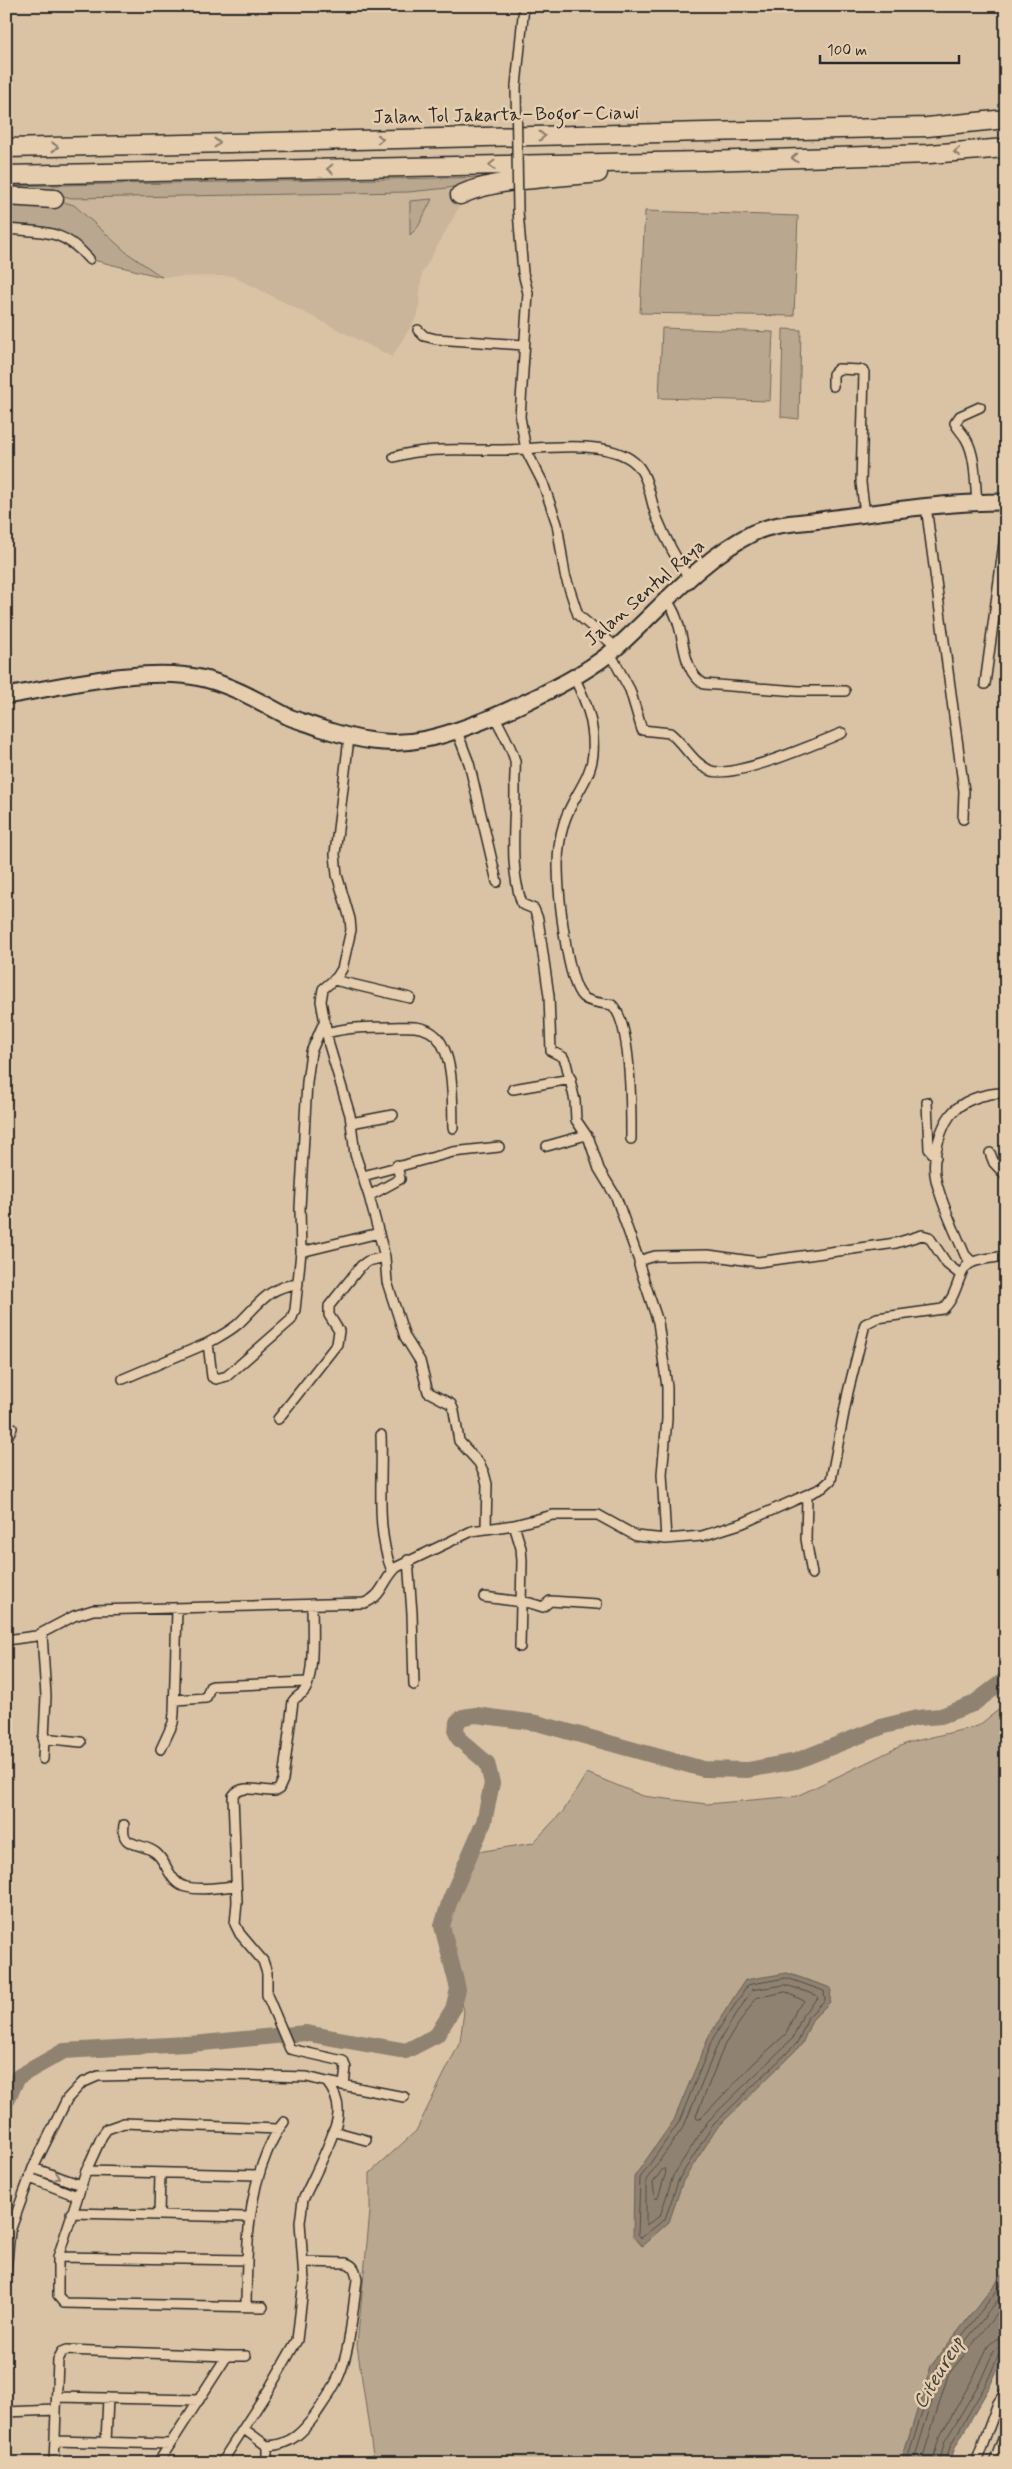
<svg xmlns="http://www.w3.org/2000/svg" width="1012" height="2469" font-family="Mynerve,sans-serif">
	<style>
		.built { fill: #cab59a }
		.green { fill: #baa78f; stroke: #72695d }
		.water { fill: #8f8271; stroke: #675f55 }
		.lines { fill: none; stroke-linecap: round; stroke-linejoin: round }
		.shore { stroke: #534e47; stroke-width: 1 }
		.river { stroke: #8f8271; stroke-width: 16 }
		.street-casing { stroke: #2b2b2b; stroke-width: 12 }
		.primary-casing { stroke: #2b2b2b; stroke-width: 19 }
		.highway-casing { stroke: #2b2b2b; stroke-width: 21 }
		.street { stroke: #e5cdad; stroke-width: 9 }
		.primary { stroke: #e5cdad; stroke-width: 15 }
		.highway { stroke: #e5cdad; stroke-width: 18 }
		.street-bridge-casing { stroke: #2b2b2b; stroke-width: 12; stroke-linecap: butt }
		.street-bridge { stroke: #e5cdad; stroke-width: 9 }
		.oneway { stroke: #887c6c }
		.labels { text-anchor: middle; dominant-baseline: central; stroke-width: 5; stroke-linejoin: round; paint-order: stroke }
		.street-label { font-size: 19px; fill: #2b2b2b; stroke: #e5cdad }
		.water-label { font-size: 20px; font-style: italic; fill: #44413c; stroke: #e5cdad }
	</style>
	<rect width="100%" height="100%" fill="#dac3a5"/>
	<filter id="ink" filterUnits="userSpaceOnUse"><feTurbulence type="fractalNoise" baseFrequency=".02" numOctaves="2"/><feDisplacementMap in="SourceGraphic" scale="10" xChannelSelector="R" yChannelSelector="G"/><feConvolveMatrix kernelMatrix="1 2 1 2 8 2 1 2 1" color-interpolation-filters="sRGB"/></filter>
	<g filter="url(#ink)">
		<path class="built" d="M496 177 481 193 461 204 422 273 418 315 392 357 232 276 162 277 126 252 74 205 6 186Z"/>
		<path class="green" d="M496 177 448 188 408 192 72 198 49 193 6 192V186Z
			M6 196 54 199 74 205 126 252 162 277 89 259 65 238 6 230Z
			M432 199 418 227 410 235V201Z
			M645 211 798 216 794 316 640 313Z
			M662 328 773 332 770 401 659 398Z
			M783 329 801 330 799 419 781 417Z
			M1006 1704V2270L931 2366 901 2463H374L357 2345 370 2212V2173L416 2131 460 2042 464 2011 442 1926 450 1900 472 1853 533 1843 564 1810 587 1773 643 1796 707 1804 797 1796 907 1743 978 1726Z"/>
		<path class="water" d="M787 1973 831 1988 830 2002 812 2020 802 2044 717 2128 683 2181 669 2222 642 2246 633 2236 634 2177 674 2120 709 2036 745 1980Z
			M1006 2270V2351L990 2386 955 2447 950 2463H901L931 2366Z"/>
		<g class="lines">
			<path class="shore" d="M787 1978 824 1991 825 2000 808 2017 798 2042 713 2125 679 2179 665 2219 641 2238 638 2234 640 2178 679 2122 713 2038 748 1985Z
				M786 1985 816 1995 818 1998 803 2014 793 2038 708 2121 673 2176 660 2216 646 2225V2180L684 2126 719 2041 752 1990Z
				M786 1992 804 2001 796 2010 786 2034 755 2062 700 2119H697L696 2116 725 2044 756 1998Z
				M665 2169 666 2172 658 2198 655 2199 653 2183 662 2170Z
				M906 2463 936 2369 1006 2279
				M913 2463 941 2372 1006 2290
				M921 2463 948 2375 1006 2302
				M932 2463 939 2438 973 2378 988 2346 996 2339 1006 2337
				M939 2463 945 2441 980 2382 994 2350 999 2346 1006 2344
				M945 2463 951 2444 986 2384 999 2354 1006 2351"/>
			<path class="river" d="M6 2102 18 2077 64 2051 203 2043 305 2033 406 2051 437 2035 453 2009 458 1989 442 1926 450 1900 484 1822 492 1783 487 1763 459 1739 456 1732 457 1722 463 1717 476 1715 537 1723 703 1769 748 1770 796 1761 884 1726 917 1718 941 1716 973 1704 1006 1679"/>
			<defs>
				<path id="street" d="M516 86 524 6
					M518 211 523 273 528 293 520 417 526 450 543 483 557 524 565 575 578 615 617 648
					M6 229C44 232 63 229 89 259
					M418 330 424 336 436 339 524 345
					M833 386V374L838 369 861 370 864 372 861 483 865 514
					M394 457C429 446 467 451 504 450 538 449 606 438 634 462 649 474 650 501 657 518 666 540 676 559 689 578
					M977 502C975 483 976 456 966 439 963 433 958 430 955 423L960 416 980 407
					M926 506 964 791 963 819
					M667 600C670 605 674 611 676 617 685 638 682 671 704 684L798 691H845
					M610 653 630 690 642 730 670 733C684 744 692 762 709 770 731 781 817 743 842 733
					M574 677C587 703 595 725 593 754 591 780 571 798 564 823 560 836 558 850 558 864 558 888 566 982 583 997 590 1003 603 1003 612 1005 632 1023 631 1112 631 1139
					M985 684 1006 528
					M494 715C501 730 511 745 515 761 516 770 514 780 515 788 515 828 509 866 522 904L534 909 538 919 549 996 551 1051 563 1057 566 1063 575 1101 576 1120 589 1139 599 1169 616 1197 639 1261
					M456 729 469 763 497 882
					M349 738 335 854 337 875 350 919 351 930 342 969 337 977 323 989 321 1001 329 1045 350 1115 355 1154 369 1196 385 1257 387 1282 405 1337 420 1361 428 1392 451 1404 454 1411 459 1441 479 1463 484 1473 487 1484 486 1527
					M334 980 410 998
					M327 1033C348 1027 370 1027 392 1027 404 1027 418 1025 429 1031 456 1045 452 1102 453 1128
					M513 1089 571 1079
					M927 1102 929 1149 936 1157
					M351 1123 393 1115
					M547 1146 586 1135
					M990 1153 994 1163 1006 1176
					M363 1176 453 1152 499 1147
					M369 1196 400 1179 397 1165
					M301 1252 379 1233
					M972 1262 965 1255C955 1231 942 1206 936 1180 931 1160 940 1123 956 1109 968 1098 990 1092 1006 1093
					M208 1343C218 1337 229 1332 238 1324 258 1305 269 1286 298 1284
					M123 1379 208 1343 212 1377 216 1379 227 1376 291 1320 295 1310 301 1252 300 1208 307 1082 311 1052 324 1022
					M278 1419 337 1344 339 1331 329 1315V1306L361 1266 368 1261 385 1257
					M381 1435C383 1480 375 1529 392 1571
					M6 1439 12 1428
					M807 1496 806 1539 812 1574
					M514 1525 521 1548 522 1561 520 1647
					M666 1539 662 1474 667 1419V1387L658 1322 639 1265 641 1260 655 1256 708 1255 758 1262 896 1243 922 1235 929 1237 947 1264 961 1275
					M408 1560 412 1613 414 1685
					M484 1597 530 1603 543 1607 550 1601 597 1604
					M312 1604C312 1624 315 1674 305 1690 302 1695 296 1696 293 1701L283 1780 279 1789 275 1791C262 1792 242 1783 233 1796L237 1902 235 1924 240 1934 263 1961 267 1973V1995L290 2049 343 2061 346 2068 344 2085
					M42 1634 46 1696 43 1759
					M6 1640 36 1636 74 1616 93 1610 364 1603C383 1597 383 1579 397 1567L472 1531 514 1525 553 1515H598L636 1536 666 1539 702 1536 743 1523 822 1488 831 1480 848 1392 865 1324 877 1318 943 1309C959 1295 957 1270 971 1263 980 1258 995 1258 1006 1256
					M175 1700 206 1698 210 1687 213 1686 307 1682
					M43 1738 81 1742
					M161 1749 173 1723 174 1713 177 1609
					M124 1825C120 1849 141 1841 156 1853 168 1863 169 1883 186 1887 202 1891 220 1887 236 1886
					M327 2082 404 2097
					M333 2131 366 2140
					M33 2168 81 2185
					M86 2171 257 2175
					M30 2178 77 2196
					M71 2213 248 2217
					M159 2215 160 2173
					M58 2257 247 2260
					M6 2271 10 2231 33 2168 67 2099 82 2083 98 2076 192 2074 307 2077 327 2082C334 2091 339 2102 338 2114 337 2133 312 2180 303 2200L300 2222 304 2280 297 2340 269 2389 221 2463
					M246 2306C247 2253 246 2202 267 2152 272 2141 276 2131 284 2122
					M263 2307 64 2303 58 2296V2257L86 2171 102 2136 107 2129 124 2123 277 2129
					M57 2397 199 2400
					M6 2412 56 2410
					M244 2429 267 2446C291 2445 303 2432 316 2414 324 2402 332 2391 338 2378 351 2349 352 2312 357 2280 356 2271 354 2265 346 2263L304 2262
					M55 2441 170 2444
					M106 2442 108 2398
					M54 2463 58 2360 62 2352 67 2350 227 2356
					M158 2463 227 2356H246
					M267 2463V2446
					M976 2463 998 2403 1006 2391
					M994 2463 1006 2431"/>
				<path id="primary" d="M6 696C65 686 148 665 205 679 236 687 262 703 289 717 299 721 310 724 320 728 357 740 388 747 426 739 477 728 578 682 616 648 660 609 699 560 753 533 776 522 803 523 828 519 887 511 945 502 1006 502"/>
				<path id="highway" d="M6 148 927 127 1006 119
					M6 175 705 161 929 154 1006 148
					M460 195C497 178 557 178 598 173
					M6 196 54 199"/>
			</defs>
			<use href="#street" class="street-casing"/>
			<use href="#primary" class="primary-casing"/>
			<use href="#highway" class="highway-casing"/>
			<use href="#street" class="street"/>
			<use href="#primary" class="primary"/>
			<use href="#highway" class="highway"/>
			<defs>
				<path id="street-bridge" d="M516 86 518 211"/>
			</defs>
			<use href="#street-bridge" class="street-bridge-casing"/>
			<use href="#street-bridge" class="street-bridge"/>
		</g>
		<defs><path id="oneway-chevron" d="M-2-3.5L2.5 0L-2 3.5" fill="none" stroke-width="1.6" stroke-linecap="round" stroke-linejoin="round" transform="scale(1.25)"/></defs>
		<g class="oneway">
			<use href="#oneway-chevron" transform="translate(542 136) rotate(-1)"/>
			<use href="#oneway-chevron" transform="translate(380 139) rotate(-1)"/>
			<use href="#oneway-chevron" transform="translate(217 143) rotate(-1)"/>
			<use href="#oneway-chevron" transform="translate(55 147) rotate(-1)"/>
			<use href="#oneway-chevron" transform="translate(957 152) rotate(176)"/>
			<use href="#oneway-chevron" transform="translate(795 158) rotate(178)"/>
			<use href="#oneway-chevron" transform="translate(492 165) rotate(179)"/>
			<use href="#oneway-chevron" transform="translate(330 169) rotate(179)"/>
			<use href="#oneway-chevron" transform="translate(57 2177) rotate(20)"/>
		</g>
	</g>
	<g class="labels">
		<g class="street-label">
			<text transform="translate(506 115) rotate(-1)">Jalan Tol Jakarta–Bogor–Ciawi</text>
			<text transform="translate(645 593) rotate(-41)">Jalan Sentul Raya</text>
		</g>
		<g class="water-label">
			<text transform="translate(939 2373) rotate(-59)">Citeureup</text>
		</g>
	</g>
	<rect width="1012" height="2469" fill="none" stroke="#e5cdad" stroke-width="25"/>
	<rect x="12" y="12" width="987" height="2444" fill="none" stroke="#2b2b2b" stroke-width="2" filter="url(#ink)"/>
	<path d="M820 55v8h139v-8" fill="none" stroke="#2b2b2b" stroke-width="2.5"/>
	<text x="827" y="55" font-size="15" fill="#2b2b2b" stroke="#e5cdad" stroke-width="4" paint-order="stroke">100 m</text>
</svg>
